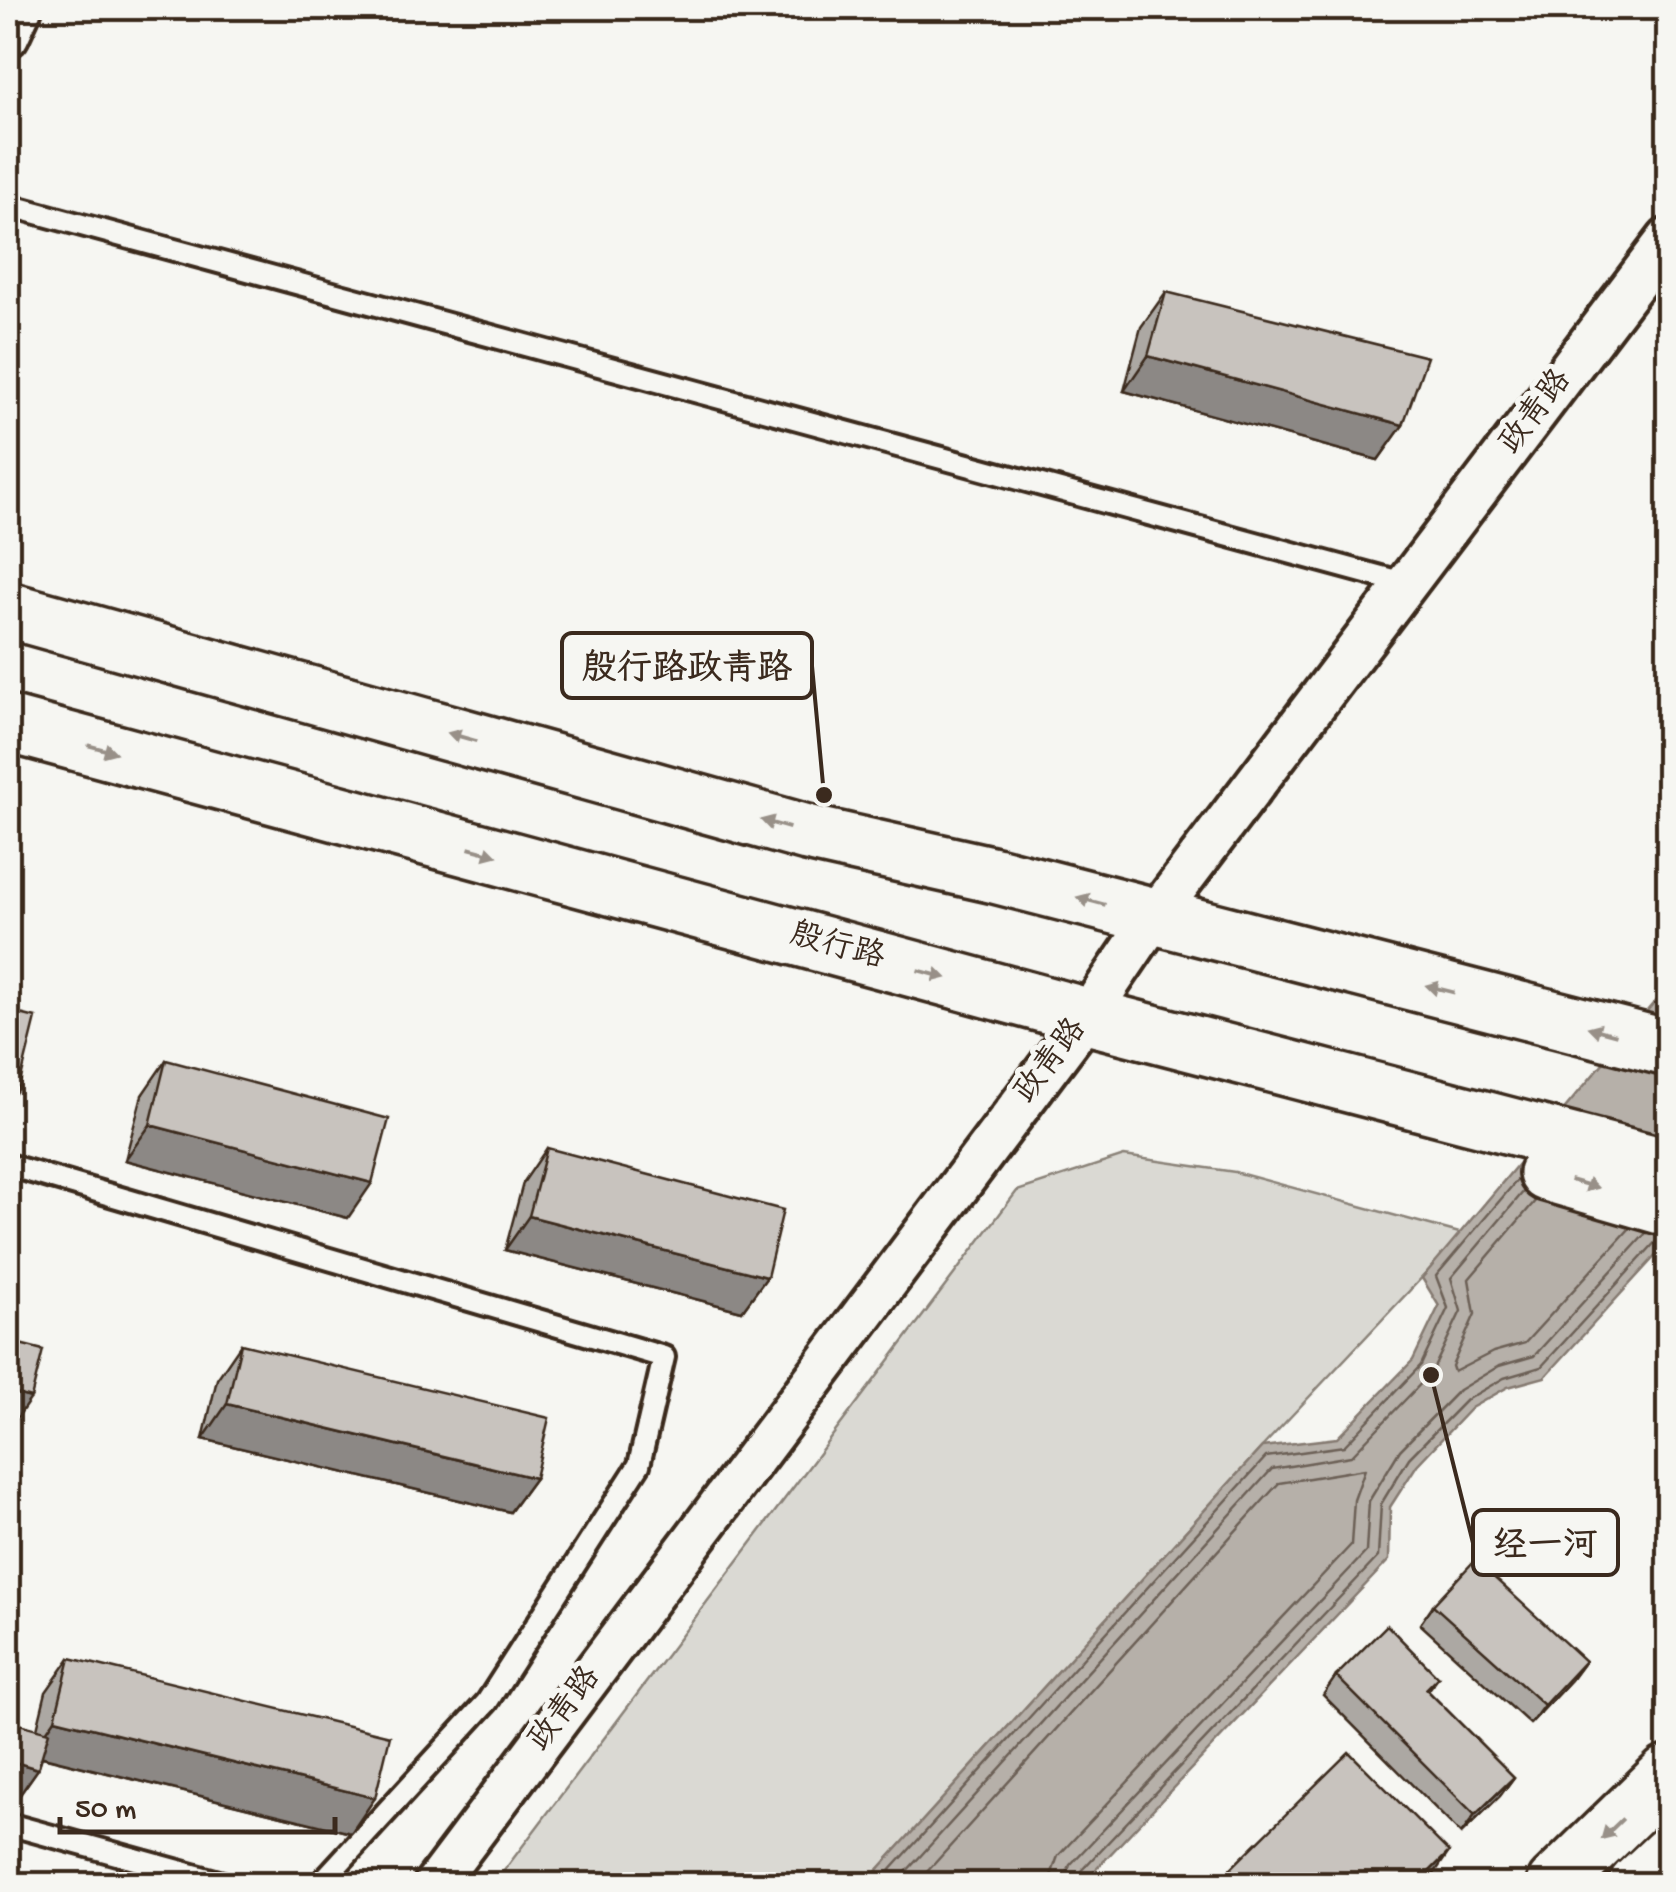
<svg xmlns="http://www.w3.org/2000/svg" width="1676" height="1892" font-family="'Gochi Hand','LXGW WenKai TC',sans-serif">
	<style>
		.green { fill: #dad9d3; stroke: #8a8278; stroke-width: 2.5 }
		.water { fill: #b6b0a9; stroke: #857a71; stroke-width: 2.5 }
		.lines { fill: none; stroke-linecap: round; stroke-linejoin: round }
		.shore { stroke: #6c6056; stroke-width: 2.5 }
		.service-casing { stroke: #3b2a1e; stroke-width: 28 }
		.minor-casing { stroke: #3b2a1e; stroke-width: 48 }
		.secondary-casing { stroke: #3b2a1e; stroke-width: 62 }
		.service { stroke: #f6f6f2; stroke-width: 20 }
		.minor { stroke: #f6f6f2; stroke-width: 40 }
		.secondary { stroke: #f6f6f2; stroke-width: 55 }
		.wall { fill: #aca8a3; stroke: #3b2a1e; stroke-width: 2.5 }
		.shaded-wall { fill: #8c8885; stroke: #3b2a1e; stroke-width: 2.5 }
		.building { fill: #c8c3be; stroke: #3b2a1e; stroke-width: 2.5 }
		.oneway { fill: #989088 }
		.labels { text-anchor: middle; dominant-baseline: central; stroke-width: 10; stroke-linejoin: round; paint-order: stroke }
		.street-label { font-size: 32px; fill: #3b2a1e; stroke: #f6f6f2 }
		.leader { fill: none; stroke: #3b2a1e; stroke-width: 4 }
		.callout-dot { fill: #3b2a1e; stroke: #f6f6f2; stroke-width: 4 }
		.callout { fill: #f6f6f2; stroke: #3b2a1e; stroke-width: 4 }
		.callout-label { font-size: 35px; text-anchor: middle; font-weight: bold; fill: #3b2a1e }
	</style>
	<rect width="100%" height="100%" fill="#f6f6f2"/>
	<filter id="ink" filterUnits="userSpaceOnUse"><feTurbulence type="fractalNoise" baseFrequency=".01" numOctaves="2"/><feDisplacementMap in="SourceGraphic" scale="20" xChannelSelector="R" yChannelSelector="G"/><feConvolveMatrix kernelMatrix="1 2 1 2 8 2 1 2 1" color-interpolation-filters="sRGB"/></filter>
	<g filter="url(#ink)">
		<path class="green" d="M1124 1156 1235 1172 1463 1234 1262 1447 865 1884H494L1017 1191Z"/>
		<path class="water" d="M1668 986V1242L1545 1377 1508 1387 1471 1408 1417 1465 1390 1507 1389 1560 1082 1884H865L1262 1447 1337 1438 1413 1360 1439 1306 1422 1278Z"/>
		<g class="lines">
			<path class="shore" d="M1536 1200 1469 1279 1475 1314 1452 1366 1454 1372 1493 1352 1525 1343 1630 1228
				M878 1884 1266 1457 1344 1446 1421 1365 1448 1308 1436 1276 1518 1179
				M895 1884 1272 1469 1351 1456 1432 1372 1461 1311 1451 1278 1524 1191
				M916 1884 1279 1483 1365 1469 1354 1500 1351 1545 1058 1856 1048 1884
				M1063 1884 1070 1865 1366 1552 1369 1501 1400 1450 1459 1390 1499 1366 1534 1356 1646 1233
				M1076 1884 1079 1873 1378 1557 1381 1504 1409 1458 1466 1400 1504 1378 1541 1367 1660 1237"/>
			<defs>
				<path id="service" d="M8 205 1407 584
					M8 1165 664 1357 639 1465 487 1702 320 1884
					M8 1824 226 1884"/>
				<path id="minor" d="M8 36 21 8
					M435 1884 1087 1016 1154 917 1668 239"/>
				<path id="secondary" d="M8 610 807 833 995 875 1668 1048
					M8 724 1087 1016 1668 1167
					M1547 1173 1668 1208
					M1555 1884 1668 1774
					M1637 1884 1668 1855"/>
			</defs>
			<use href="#service" class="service-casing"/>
			<use href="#minor" class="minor-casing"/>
			<use href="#secondary" class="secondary-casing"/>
			<use href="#service" class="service"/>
			<use href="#minor" class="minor"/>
			<use href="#secondary" class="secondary"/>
		</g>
		<path class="wall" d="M1166 292 1403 425 1378 460 1124 391 1141 327Z
			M166 1060 348 1218 125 1160 142 1095Z
			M547 1148 767 1277 742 1311 505 1250 523 1183Z
			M241 1344 535 1478 510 1512 203 1439 217 1379Z
			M1433 1605 1585 1661 1571 1680 1530 1724 1420 1624Z
			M70 1658 351 1833 42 1757 38 1769 14 1803 37 1729 46 1692Z
			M1336 1676 1438 1677 1428 1691 1514 1777 1500 1796 1461 1834 1323 1695Z"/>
		<path class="shaded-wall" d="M1148 356 1403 425 1378 460 1124 391Z
			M8 1084 19 1087 8 1104Z
			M150 1125 372 1183 348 1218 125 1160Z
			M529 1216 767 1277 742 1311 505 1250Z
			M8 1392 31 1398 8 1431Z
			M227 1404 535 1478 510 1512 203 1439Z
			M1585 1661 1571 1680 1530 1724 1544 1705Z
			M55 1719 375 1798 351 1833 31 1754Z
			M8 1760 38 1769 14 1803 8 1801Z
			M1514 1777 1500 1796 1461 1834 1475 1815Z
			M1449 1852 1432 1877 1424 1884H1417Z"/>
		<path class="building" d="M1166 292 1427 357 1403 425 1148 356Z
			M8 1011 36 1018 19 1087 8 1084Z
			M166 1060 389 1119 372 1183 150 1125Z
			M547 1148 783 1210 767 1277 529 1216Z
			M8 1341 43 1350 31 1398 8 1392Z
			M241 1344 549 1418 535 1478 227 1404Z
			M1475 1560 1585 1661 1544 1705 1433 1605Z
			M1387 1625 1438 1677 1426 1689 1514 1777 1475 1815 1336 1676Z
			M70 1658 390 1736 375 1798 55 1719Z
			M8 1721 49 1732 38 1769 8 1760Z
			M1349 1752 1449 1852 1417 1884H1215Z"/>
		<defs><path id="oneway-solid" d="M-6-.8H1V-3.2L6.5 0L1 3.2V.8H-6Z" transform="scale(2.5)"/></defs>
		<g class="oneway">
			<use href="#oneway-solid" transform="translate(462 737) rotate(-164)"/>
			<use href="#oneway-solid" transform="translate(102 749) rotate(15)"/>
			<use href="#oneway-solid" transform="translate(775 824) rotate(-164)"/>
			<use href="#oneway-solid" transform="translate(483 852) rotate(15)"/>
			<use href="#oneway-solid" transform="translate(1091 901) rotate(-165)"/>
			<use href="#oneway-solid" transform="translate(932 974) rotate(15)"/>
			<use href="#oneway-solid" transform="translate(1440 989) rotate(-166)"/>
			<use href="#oneway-solid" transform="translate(1602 1031) rotate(-165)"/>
			<use href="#oneway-solid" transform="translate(1584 1184) rotate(16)"/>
			<use href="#oneway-solid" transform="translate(1612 1829) rotate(136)"/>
		</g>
	</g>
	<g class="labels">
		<g class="street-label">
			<text transform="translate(1537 413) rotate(-53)">政青路</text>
			<text transform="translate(837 948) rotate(15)">殷行路</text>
			<text transform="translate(1052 1062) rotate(-53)">政青路</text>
			<text transform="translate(566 1710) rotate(-53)">政青路</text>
		</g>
	</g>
	<path class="leader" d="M824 795L812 666M1431 1375L1473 1543"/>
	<g class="callout-dot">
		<circle cx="824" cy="795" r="10"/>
		<circle cx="1431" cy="1375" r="10"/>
	</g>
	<g class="callout">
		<rect x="562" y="633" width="250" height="65" rx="10"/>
		<rect x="1473" y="1510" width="145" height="65" rx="10"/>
	</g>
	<g class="callout-label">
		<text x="687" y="678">殷行路政青路</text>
		<text x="1545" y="1555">经一河</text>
	</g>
	<rect width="1676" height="1892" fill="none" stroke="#f6f6f2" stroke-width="40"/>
	<rect x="20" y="20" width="1636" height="1852" fill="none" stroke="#3b2a1e" stroke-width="4" filter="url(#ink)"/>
	<path d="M60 1817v15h275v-15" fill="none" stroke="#3b2a1e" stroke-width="5"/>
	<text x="75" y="1817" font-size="30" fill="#3b2a1e" stroke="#f6f6f2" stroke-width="8" paint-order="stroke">50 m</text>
</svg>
